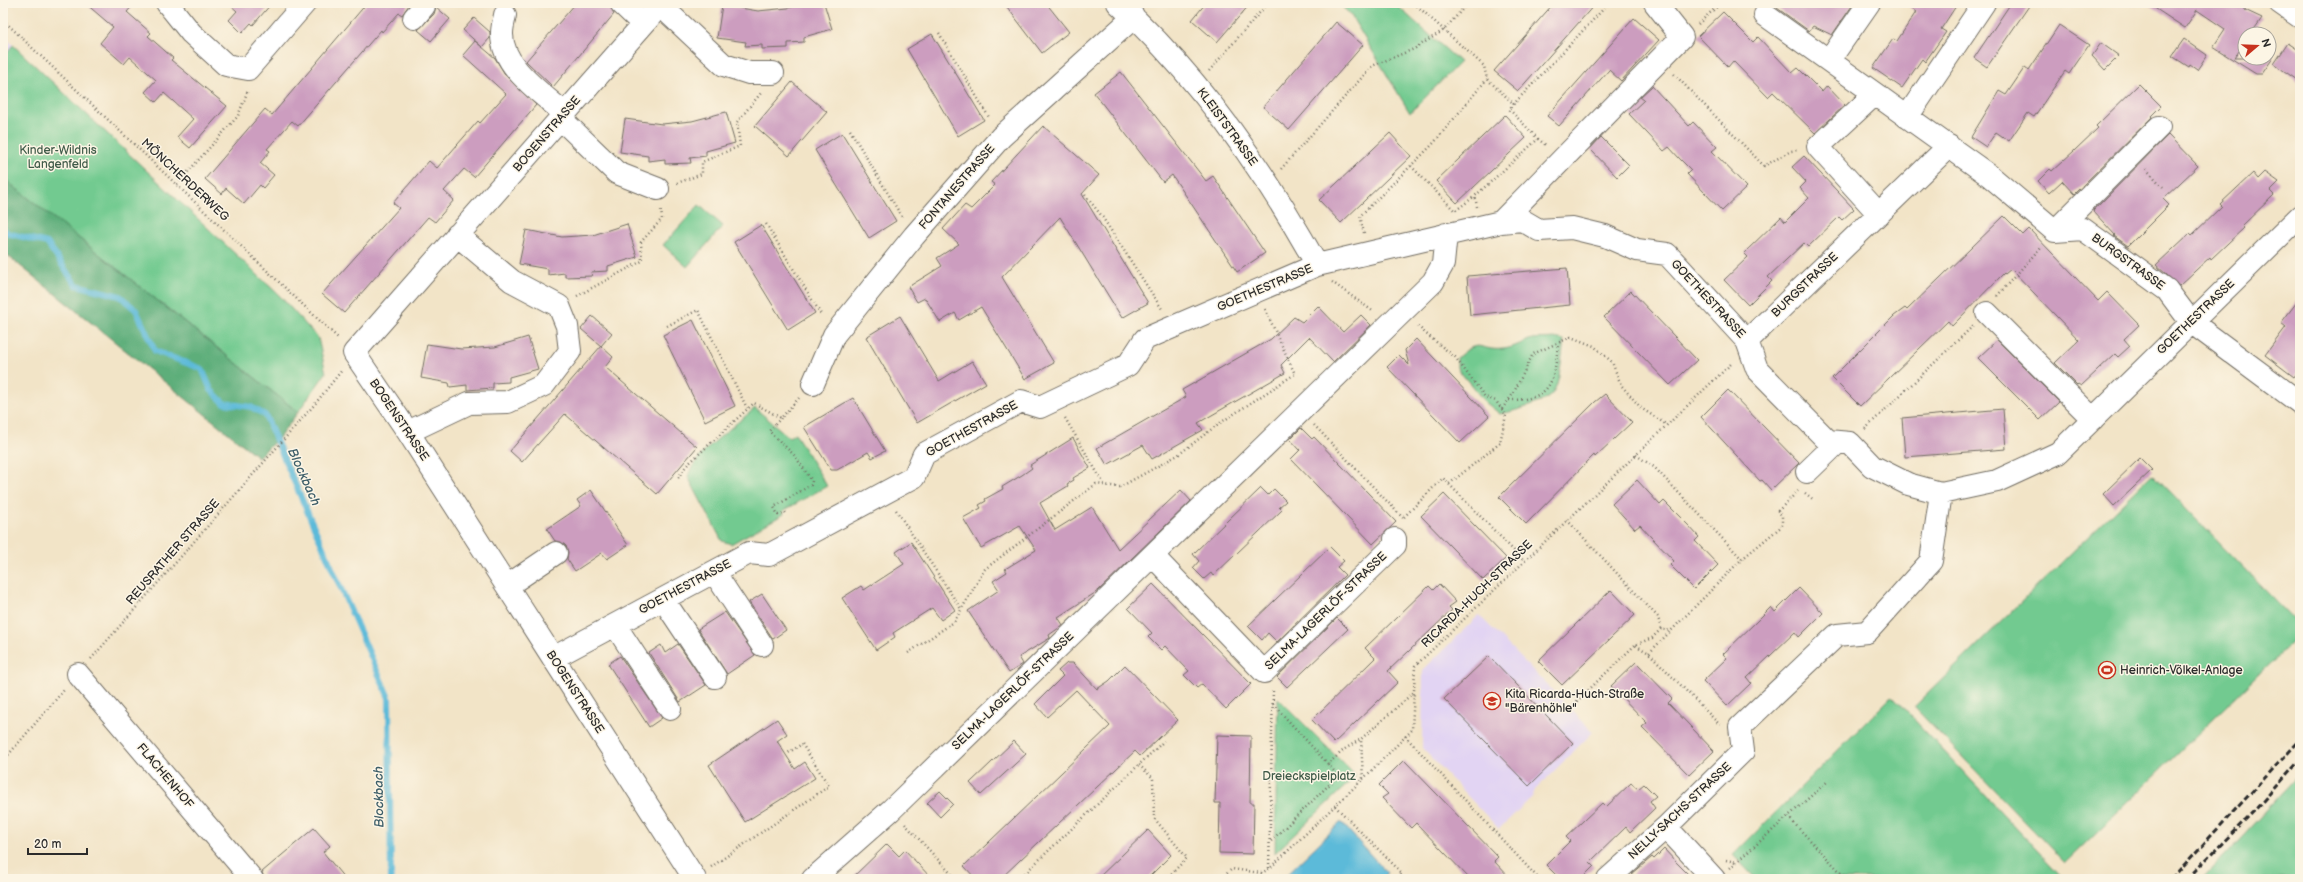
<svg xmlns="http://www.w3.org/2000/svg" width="2303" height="882" font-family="'Balsamiq Sans',sans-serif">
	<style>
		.built { fill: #e2d4f3 }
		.green { fill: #72ca90; stroke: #4e7a5e }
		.forest { fill: #5dae7a; stroke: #446c52 }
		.water { fill: #5bbad9; stroke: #437282 }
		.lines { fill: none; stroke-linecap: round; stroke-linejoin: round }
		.stream { stroke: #5bbad9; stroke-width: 6 }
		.building { fill: #cc9dbf }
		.minor-casing { stroke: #716c62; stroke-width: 24 }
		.path { stroke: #716c62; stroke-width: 2.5; stroke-dasharray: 1 3; stroke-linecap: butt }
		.minor { stroke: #fff; stroke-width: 22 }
		.rail { stroke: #2b2b2b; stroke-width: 3; stroke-dasharray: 6 3; stroke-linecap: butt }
		.labels { text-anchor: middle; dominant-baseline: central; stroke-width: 3; stroke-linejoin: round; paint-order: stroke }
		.street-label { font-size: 12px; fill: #2b2b2b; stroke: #fcf5e5 }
		.park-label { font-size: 12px; fill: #405b49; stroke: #fcf5e5 }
		.poi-label { font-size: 12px; fill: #2b2b2b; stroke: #fcf5e5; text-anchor: start }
		.water-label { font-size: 13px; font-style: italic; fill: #3c5d68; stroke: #fcf5e5 }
	</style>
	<rect width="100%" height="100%" fill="#fcf5e5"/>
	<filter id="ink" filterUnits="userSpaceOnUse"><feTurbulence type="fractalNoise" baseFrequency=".025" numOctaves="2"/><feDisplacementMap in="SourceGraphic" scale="8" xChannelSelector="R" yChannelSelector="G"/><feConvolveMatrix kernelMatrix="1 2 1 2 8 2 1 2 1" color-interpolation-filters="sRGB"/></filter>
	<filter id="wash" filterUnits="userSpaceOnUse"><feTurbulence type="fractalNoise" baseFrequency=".012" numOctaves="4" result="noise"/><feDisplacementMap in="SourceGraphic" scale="16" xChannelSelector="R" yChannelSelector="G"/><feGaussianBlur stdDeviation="0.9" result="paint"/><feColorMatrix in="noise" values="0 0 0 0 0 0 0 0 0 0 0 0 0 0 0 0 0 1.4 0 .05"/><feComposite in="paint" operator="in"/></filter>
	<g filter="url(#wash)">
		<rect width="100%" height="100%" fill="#f2e4c7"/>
		<path class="built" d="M3 35 13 45 3 57Z
			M1479 615 1593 732 1535 790 1532 797 1499 829 1422 748 1423 670Z"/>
		<path class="green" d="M1338 3H1394L1460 62 1410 113 1350 14Z
			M13 45 279 295 318 338 326 373 298 412 3 178V57Z
			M699 205 723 226 687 267 663 245Z
			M1554 338 1564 340C1562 354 1560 384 1552 394 1545 403 1511 412 1500 414L1485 402 1457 368V358C1481 336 1479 352 1503 349 1514 348 1522 342 1532 339 1539 338 1547 339 1554 338Z
			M755 408 789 437 795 433 827 486 783 511 784 514 731 544 722 541 688 477C692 455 737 424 755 408Z
			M2152 474 2300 626V634L2065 863 1914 707Z
			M1892 696 2064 879H1756L1733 855Z
			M1278 698 1356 776 1275 853Z
			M2300 774V879H2202L2288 787Z"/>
		<path class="forest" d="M3 178 298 412 279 438 258 457 3 252Z"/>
		<path class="water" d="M1341 822 1387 873 1381 879H1282Z"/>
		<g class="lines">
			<path class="stream" d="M3 228 7 233 47 243 76 285 120 296 136 310 155 351 202 369 211 390 224 403 251 407 265 415 389 698 391 879"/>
		</g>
		<g id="blocks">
			<path class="building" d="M85 3H135L127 12 151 33 148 36 173 58 171 60 227 106 190 148 177 137 193 119 164 93 156 102 145 92 156 80 130 57 124 64 100 43 113 27Z
				M228 3H272L253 25 251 23 242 33 229 20 237 11Z
				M367 3H409V5L402 15 399 13 382 32 381 30 298 126 292 121 267 149 270 151 260 163 274 175 263 188 260 185 244 204 226 188 222 194 205 179 265 109 272 115Z
				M576 3H609L614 14 553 87 526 61Z
				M807 3H824L832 29 804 37V42L788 43V48L762 49V45L745 46 746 42 717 38 722 5 758 11 788 8Z
				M1004 3H1046L1069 32 1042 53Z
				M1206 3H1251L1217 42 1192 20Z
				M1554 3H1596L1518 91 1494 71Z
				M1770 3H1854L1832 35 1813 26 1809 31Z
				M1904 3H1958L1941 29 1946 32 1925 62 1922 59 1902 88 1873 68 1893 39 1897 41 1916 12Z
				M2011 3H2031L1987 67 1974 58Z
				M2147 3H2239L2245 7V10L2262 18 2251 34H2245V43L2234 58H2273L2262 74H2256L2213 47 2225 29 2197 10 2185 28Z
				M436 7 450 19 431 41 418 30 434 14Z
				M1723 12 1753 42 1758 37 1792 73 1798 68 1822 92 1827 86 1845 105 1815 133 1773 92 1768 97 1733 61 1728 67 1698 36Z
				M474 18 490 32V38L482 47 463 30Z
				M1634 18 1659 40 1621 81 1609 70 1559 126 1547 116Z
				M1336 22 1363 45 1289 130 1263 107Z
				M2059 25 2089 45 2069 74 2065 71 2034 117 2028 113 2009 141 1996 132 1986 147 1971 137 1999 91 2006 95 2025 67 2029 70Z
				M932 34 984 120 958 136 907 49Z
				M2184 39 2207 55 2197 70 2190 65 2189 67 2172 56Z
				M475 41 495 58 506 76 536 105 474 177 464 169 444 191 454 200 435 222 428 217 344 313 322 294 399 208 393 203 429 161 437 168 478 121 480 123 506 94 463 55Z
				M2101 43 2119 56 2105 70 2092 56Z
				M2288 43 2300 51V82L2274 64Z
				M1121 72 1206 181 1213 176 1265 253 1237 272 1172 175 1163 182 1094 93Z
				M792 82 827 112 789 156 755 126Z
				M2139 84 2161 106 2151 116 2152 117 2075 193 2074 194 2062 181 2049 193 2038 181 2050 169 2052 171 2074 151 2098 128 2096 126Z
				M1652 86 1689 126 1693 122 1717 147 1712 151 1747 187 1722 211 1687 174 1691 170 1680 159 1669 147 1664 151 1629 114 1644 100 1640 97Z
				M726 112 735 143 706 151V156L690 158 691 163 665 164V159L648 161V156L620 152 625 119 662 124 692 121Z
				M1505 115 1526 138 1457 203 1436 181Z
				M1043 126 1099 175 1082 194 1148 303 1122 318 1060 217 1002 277 1054 363 1025 379 981 307 959 320 955 313 940 322 925 298 917 302 908 287 942 266 937 258 959 244 943 229 965 205 971 209 995 185 991 182Z
				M842 133 896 221 869 238 815 150Z
				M1390 133 1411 156 1341 223 1319 200Z
				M2168 135 2198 166 2163 199 2169 205 2128 246 2114 236 2115 235 2093 211Z
				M1601 137 1629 165 1617 177 1590 149Z
				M1804 156 1854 209 1842 220 1839 217 1808 247 1804 243 1768 277 1772 281 1748 305 1724 280 1748 257 1744 253 1781 217 1785 222 1809 198 1800 188 1806 182 1792 167Z
				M2265 172 2279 182 2270 191 2274 195 2242 226 2244 228 2211 259 2210 257 2179 286 2156 265 2189 234 2191 236 2222 206 2220 204 2253 173 2258 179Z
				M2004 216 2023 235 2029 229 2098 301 2107 292 2139 325 2124 339 2130 346 2118 357 2115 354 2081 386 2078 384 2077 385 2055 363 2079 340 2011 269 2005 274 2004 273 1952 326 1948 321 1860 406 1832 378 1894 316 1905 308 1907 310Z
				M627 224 637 257 608 266V271L591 272 592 276 565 277V273L548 275V269L519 264 526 230 562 237 593 235Z
				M761 225 815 313 788 330 734 242Z
				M1567 268 1570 305 1470 315 1467 276Z
				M1631 291 1697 360 1670 385 1604 317Z
				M2300 298V369L2294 377 2265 355 2286 327 2281 323Z
				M1318 306 1343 332 1361 315 1371 325 1333 362 1309 337 1281 365 1285 373 1198 423 1203 430 1152 459 1143 445 1107 465 1097 448 1186 397 1182 390 1271 339 1294 317 1302 322Z
				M592 316 612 333 601 346 581 329Z
				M900 316 939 381 972 361 986 383 917 423 866 337Z
				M693 320 735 406 705 421 663 335Z
				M528 337 538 369 509 377V382L493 383V388L467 390V385L450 387 449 383 421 378 427 344 461 349 495 347Z
				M1416 339 1489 416 1460 443 1387 367 1399 355 1409 365 1405 350Z
				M1997 340 2059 402 2040 420 1978 358Z
				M601 346 613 357 605 367 697 447 657 494 565 414 522 462 510 451Z
				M1728 390 1799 463 1771 490 1762 480 1760 481 1701 417Z
				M1605 394 1632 422 1595 457 1594 455 1526 524 1499 497 1595 402Z
				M853 398 885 451 872 458 868 452 837 470H831L804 427Z
				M2003 409 2006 449 1905 457 1902 418Z
				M1301 428 1312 439 1314 437 1396 522 1373 544 1291 459 1300 450 1290 439Z
				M1073 438 1090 468 1073 478 1074 480 1067 484 1068 486 1040 503 1055 530 1092 507 1118 549 1181 490 1191 501 1098 591 1058 617 1063 625 1049 635 1050 638 1019 657 1023 664 1009 673 968 611 999 590 993 581 1007 572 1005 569 1036 550 1020 526 981 548 963 518 981 508 979 505 986 501 985 499 1003 489 1002 487 1022 475 1032 468 1030 465Z
				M2140 458 2152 470 2114 506 2103 494Z
				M1637 480 1660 505 1664 501 1688 525 1699 537 1695 541 1718 565 1694 589 1670 565 1674 561 1651 537 1640 525 1635 529 1612 504Z
				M1261 488 1268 495 1274 489 1286 501 1279 507 1282 510 1213 576 1211 573 1204 579 1193 568 1199 561 1193 554Z
				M591 490 628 545 607 559 602 553 575 571 567 559 568 552 566 546 561 542 555 541 547 529 581 506 577 500Z
				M1444 494 1506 558 1483 580 1421 516Z
				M911 542 955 610 941 620 932 608 893 633 895 637 876 650 842 598 861 586 864 590 904 564 896 552Z
				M1330 547 1344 561 1337 567 1345 575 1277 642 1268 633 1262 640 1248 626Z
				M1153 584 1251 684 1226 709 1202 684 1197 688 1184 675 1189 671 1165 646 1161 650 1148 637 1152 633 1128 608Z
				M1439 584 1456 602 1449 607 1452 610 1388 671 1398 682 1334 743 1312 720 1375 658 1365 648 1429 586 1433 590Z
				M1799 588 1823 613 1799 637 1795 632 1747 678 1751 683 1727 706 1703 681 1727 658 1723 654 1759 619 1771 607 1775 612Z
				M1611 590 1635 615 1562 685 1538 661Z
				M762 594 786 630 773 639 749 602Z
				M725 612 755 655 727 674 698 629Z
				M1337 618 1348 629 1287 687 1277 677Z
				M678 644 706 685 680 702 649 653 661 645 665 653Z
				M620 656 662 718 649 727 608 664Z
				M1489 656 1573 743 1529 786 1444 699Z
				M1636 662 1672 699 1668 703 1714 751 1689 775 1642 727 1647 723 1611 686Z
				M1067 663H1073L1097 689 1109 681 1125 665 1178 720 1140 756 1135 751 1000 879H976L964 866 1110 726 1076 690 1047 717 1035 704 1063 676 1058 671Z
				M777 719 787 734 777 741 795 769 805 762 815 778 745 822 709 765Z
				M1217 735 1251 736 1250 803H1254L1253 854 1219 853 1220 803H1215Z
				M1014 741 1026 754 981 795 970 783Z
				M1404 760 1498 857 1494 861 1511 879H1470L1416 823 1411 828 1382 798 1388 794 1379 785Z
				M1631 783 1638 789 1644 784 1656 796 1650 801 1655 808 1630 832 1626 827 1590 862 1594 866 1581 879H1560L1546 865 1570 841 1566 837 1602 803 1606 807Z
				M940 791 953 804 940 817 927 803Z
				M314 828 330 846 323 852 345 879H264L262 872Z
				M1148 830 1171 855 1147 879H1097Z
				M887 844 899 856 905 850 932 879H851Z
				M1664 849 1676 862 1693 879H1637L1632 874 1652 857 1654 859Z"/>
		</g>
	</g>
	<g filter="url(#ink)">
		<use href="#blocks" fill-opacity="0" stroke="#716c62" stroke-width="1"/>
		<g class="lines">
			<defs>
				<path id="minor" d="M167 3 191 33 226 65 248 69 305 3
					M621 3 643 24
					M662 3 354 353 408 432 695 879
					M1118 3C1198 75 1265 172 1317 265
					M2280 3 2300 17
					M660 5 724 65 749 73H773
					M505 15C504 21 502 27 502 33 501 67 542 93 565 114
					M1765 15 1990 176 2055 231 2083 229 2167 290 2191 322 2300 403
					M414 18 424 6 421 3
					M1837 49 1869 3
					M1874 95 1818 147 1879 214
					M1907 117 1984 3
					M561 119 617 173 658 189
					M1501 222 1682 37 1655 3
					M2055 231 2159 127
					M1987 313 2093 419
					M1747 341 1949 146
					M813 384 834 335 914 236 1001 137 1134 17
					M408 432 469 403 508 402 544 385 570 351 567 326 559 306 512 281 457 235
					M1807 472 1838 442
					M1153 556 1264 672 1395 545V539
					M714 572 762 645
					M507 586 556 553
					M663 599 715 677
					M615 625 670 709
					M553 658 749 553 769 555 914 477 924 454 1021 401 1040 407 1128 365 1145 339 1317 265 1501 222 1522 220 1539 230 1572 228 1605 236 1637 250 1667 254 1747 341 1757 369 1828 441 1850 443 1872 466 1908 484 1941 493 1997 481 2058 453 2300 216
					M78 674 252 879
					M1666 827 1714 879
					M813 879 891 810 1433 282 1443 264 1446 234
					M1608 879 1666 827 1743 751 1740 727 1837 635 1867 632 1931 561 1941 493"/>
			</defs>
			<use href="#minor" class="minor-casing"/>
			<path class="path" d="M1414 3 1484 66 1487 79 1514 104
				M3 20 339 339
				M1698 24 1721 3
				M939 33 990 119
				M1209 71 1268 3
				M1674 74 1764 166 1791 151 1798 150
				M850 130 902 217
				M1538 139 1509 109 1609 3
				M1411 166 1455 211 1475 196
				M1281 169 1372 66 1414 49 1444 30 1468 3
				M2146 169 2163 187
				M677 183 702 174V162L740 146 737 122 761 93
				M177 184 238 116 248 90
				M1085 195 1101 215 1162 309
				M1477 207 1475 196 1538 139 1547 146
				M766 224 822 316
				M1364 233 1360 216 1432 145 1487 79
				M1332 282 1374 312
				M577 296 642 261 641 242 662 219 661 209
				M1997 296 2042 246
				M667 326 698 310 747 408
				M1418 326 1425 333 1455 357 1485 397 1496 401 1506 415 1500 443 1449 484
				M1509 400C1553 400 1554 381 1558 344
				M1502 409 1513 394 1533 354 1571 337 1594 346 1612 362 1621 385 1641 408 1667 425
				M781 418 769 431 795 456 812 481 811 485 774 507 778 515 785 512 787 515
				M1065 418 1104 484
				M1314 425 1403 518
				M1865 429 1973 326
				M1636 455 1654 467 1742 559 1649 653
				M678 478 686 466 754 403 781 418 799 398
				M1805 493 1814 500
				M896 510 961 609
				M1404 517 1443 478 1523 560
				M1567 520 1658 617 1661 629 1671 631
				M1742 559 1782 526V516L1778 511 1798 491
				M1661 629 1652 638 1635 645 1649 653 1720 725
				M908 653 954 622 985 569 1096 484 1120 487 1178 455 1217 425 1295 374 1265 309
				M91 659 315 404 342 370
				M1273 704 1328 764 1345 749 1361 739
				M1571 707 1635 645
				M1405 736 1539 879
				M3 761 64 690
				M1139 765 1153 778 1154 818 1187 858 1166 879
				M1363 779 1412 730 1414 692
				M1335 806 1402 873 1397 879
				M1788 817 1847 879
				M905 824 956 879
				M1271 841 1338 776 1328 764
				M1726 860 1736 862
				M711 867 829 786 802 744 788 753
				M1269 868 1273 689
				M1730 868 1828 781
				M1261 873 1267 879
				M1019 879 1164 741
				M1221 879 1232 869 1261 873 1269 869 1363 779 1361 739 1414 692 1415 666 1732 363"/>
			<use href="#minor" class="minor"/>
			<path class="rail" d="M2171 879 2300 740
				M2187 879 2255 810 2300 759"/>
		</g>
	</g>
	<defs>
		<symbol id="stadium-ring" viewBox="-11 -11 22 22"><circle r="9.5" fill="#fcf5e5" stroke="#c8321e" stroke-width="1.5"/><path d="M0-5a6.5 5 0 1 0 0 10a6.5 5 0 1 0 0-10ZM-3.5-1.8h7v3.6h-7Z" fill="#c8321e"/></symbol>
		<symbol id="school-ring" viewBox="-11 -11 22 22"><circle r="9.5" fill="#fcf5e5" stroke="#c8321e" stroke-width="1.5"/><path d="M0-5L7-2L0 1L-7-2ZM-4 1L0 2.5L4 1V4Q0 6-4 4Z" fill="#c8321e"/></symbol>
	</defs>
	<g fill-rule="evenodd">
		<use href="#stadium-ring" x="2097" y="660" width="20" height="20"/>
		<use href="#school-ring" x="1482" y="691" width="20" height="20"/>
	</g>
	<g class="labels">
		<g class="street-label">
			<text transform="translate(1227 127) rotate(54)">KLEISTSTRASSE</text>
			<text transform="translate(547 134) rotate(-49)">BOGENSTRASSE</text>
			<text transform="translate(185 180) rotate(43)">MÖNCHERDERWEG</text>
			<text transform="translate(957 187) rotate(-49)">FONTANESTRASSE</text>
			<text transform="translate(2128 262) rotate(36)">BURGSTRASSE</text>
			<text transform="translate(1805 285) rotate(-44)">BURGSTRASSE</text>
			<text transform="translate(1265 288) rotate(-23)">GOETHESTRASSE</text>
			<text transform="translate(1708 299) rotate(47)">GOETHESTRASSE</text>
			<text transform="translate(2196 317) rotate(-44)">GOETHESTRASSE</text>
			<text transform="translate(399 420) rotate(56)">BOGENSTRASSE</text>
			<text transform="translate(972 429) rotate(-29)">GOETHESTRASSE</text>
			<text transform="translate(173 552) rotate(-49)">REUSRATHER STRASSE</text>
			<text transform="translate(685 587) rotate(-28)">GOETHESTRASSE</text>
			<text transform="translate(1477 594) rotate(-44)">RICARDA-HUCH-STRASSE</text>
			<text transform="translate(1326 611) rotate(-44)">SELMA-LAGERLÖF-STRASSE</text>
			<text transform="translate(1013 691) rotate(-44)">SELMA-LAGERLÖF-STRASSE</text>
			<text transform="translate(575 692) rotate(57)">BOGENSTRASSE</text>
			<text transform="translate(165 776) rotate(50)">FLACHENHOF</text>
			<text transform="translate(1680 811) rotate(-43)">NELLY-SACHS-STRASSE</text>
		</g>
		<g class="park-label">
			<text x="58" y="150">Kinder-Wildnis<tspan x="58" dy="14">Langenfeld</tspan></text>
			<text x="1309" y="776">Dreieckspielplatz</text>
		</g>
		<g class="poi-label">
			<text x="2120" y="670">Heinrich-Völkel-Anlage</text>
			<text x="1505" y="694">Kita Ricarda-Huch-Straße<tspan x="1505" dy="14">"Bärenhöhle"</tspan></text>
		</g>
		<g class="water-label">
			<text transform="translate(304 477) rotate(66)">Blockbach</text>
			<text transform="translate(379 797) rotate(-91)">Blockbach</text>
		</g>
	</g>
	<rect width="2303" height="882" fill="none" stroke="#fcf5e5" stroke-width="16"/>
	<g transform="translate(2257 46) rotate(71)"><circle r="19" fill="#fcf5e5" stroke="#a8a49b"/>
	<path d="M0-3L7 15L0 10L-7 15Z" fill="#c8321e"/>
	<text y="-6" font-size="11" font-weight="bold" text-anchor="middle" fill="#2b2b2b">N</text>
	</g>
	<path d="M28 848v6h59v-6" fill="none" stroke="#2b2b2b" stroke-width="2"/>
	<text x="34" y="848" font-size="12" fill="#2b2b2b" stroke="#fcf5e5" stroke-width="3" paint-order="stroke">20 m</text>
</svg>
